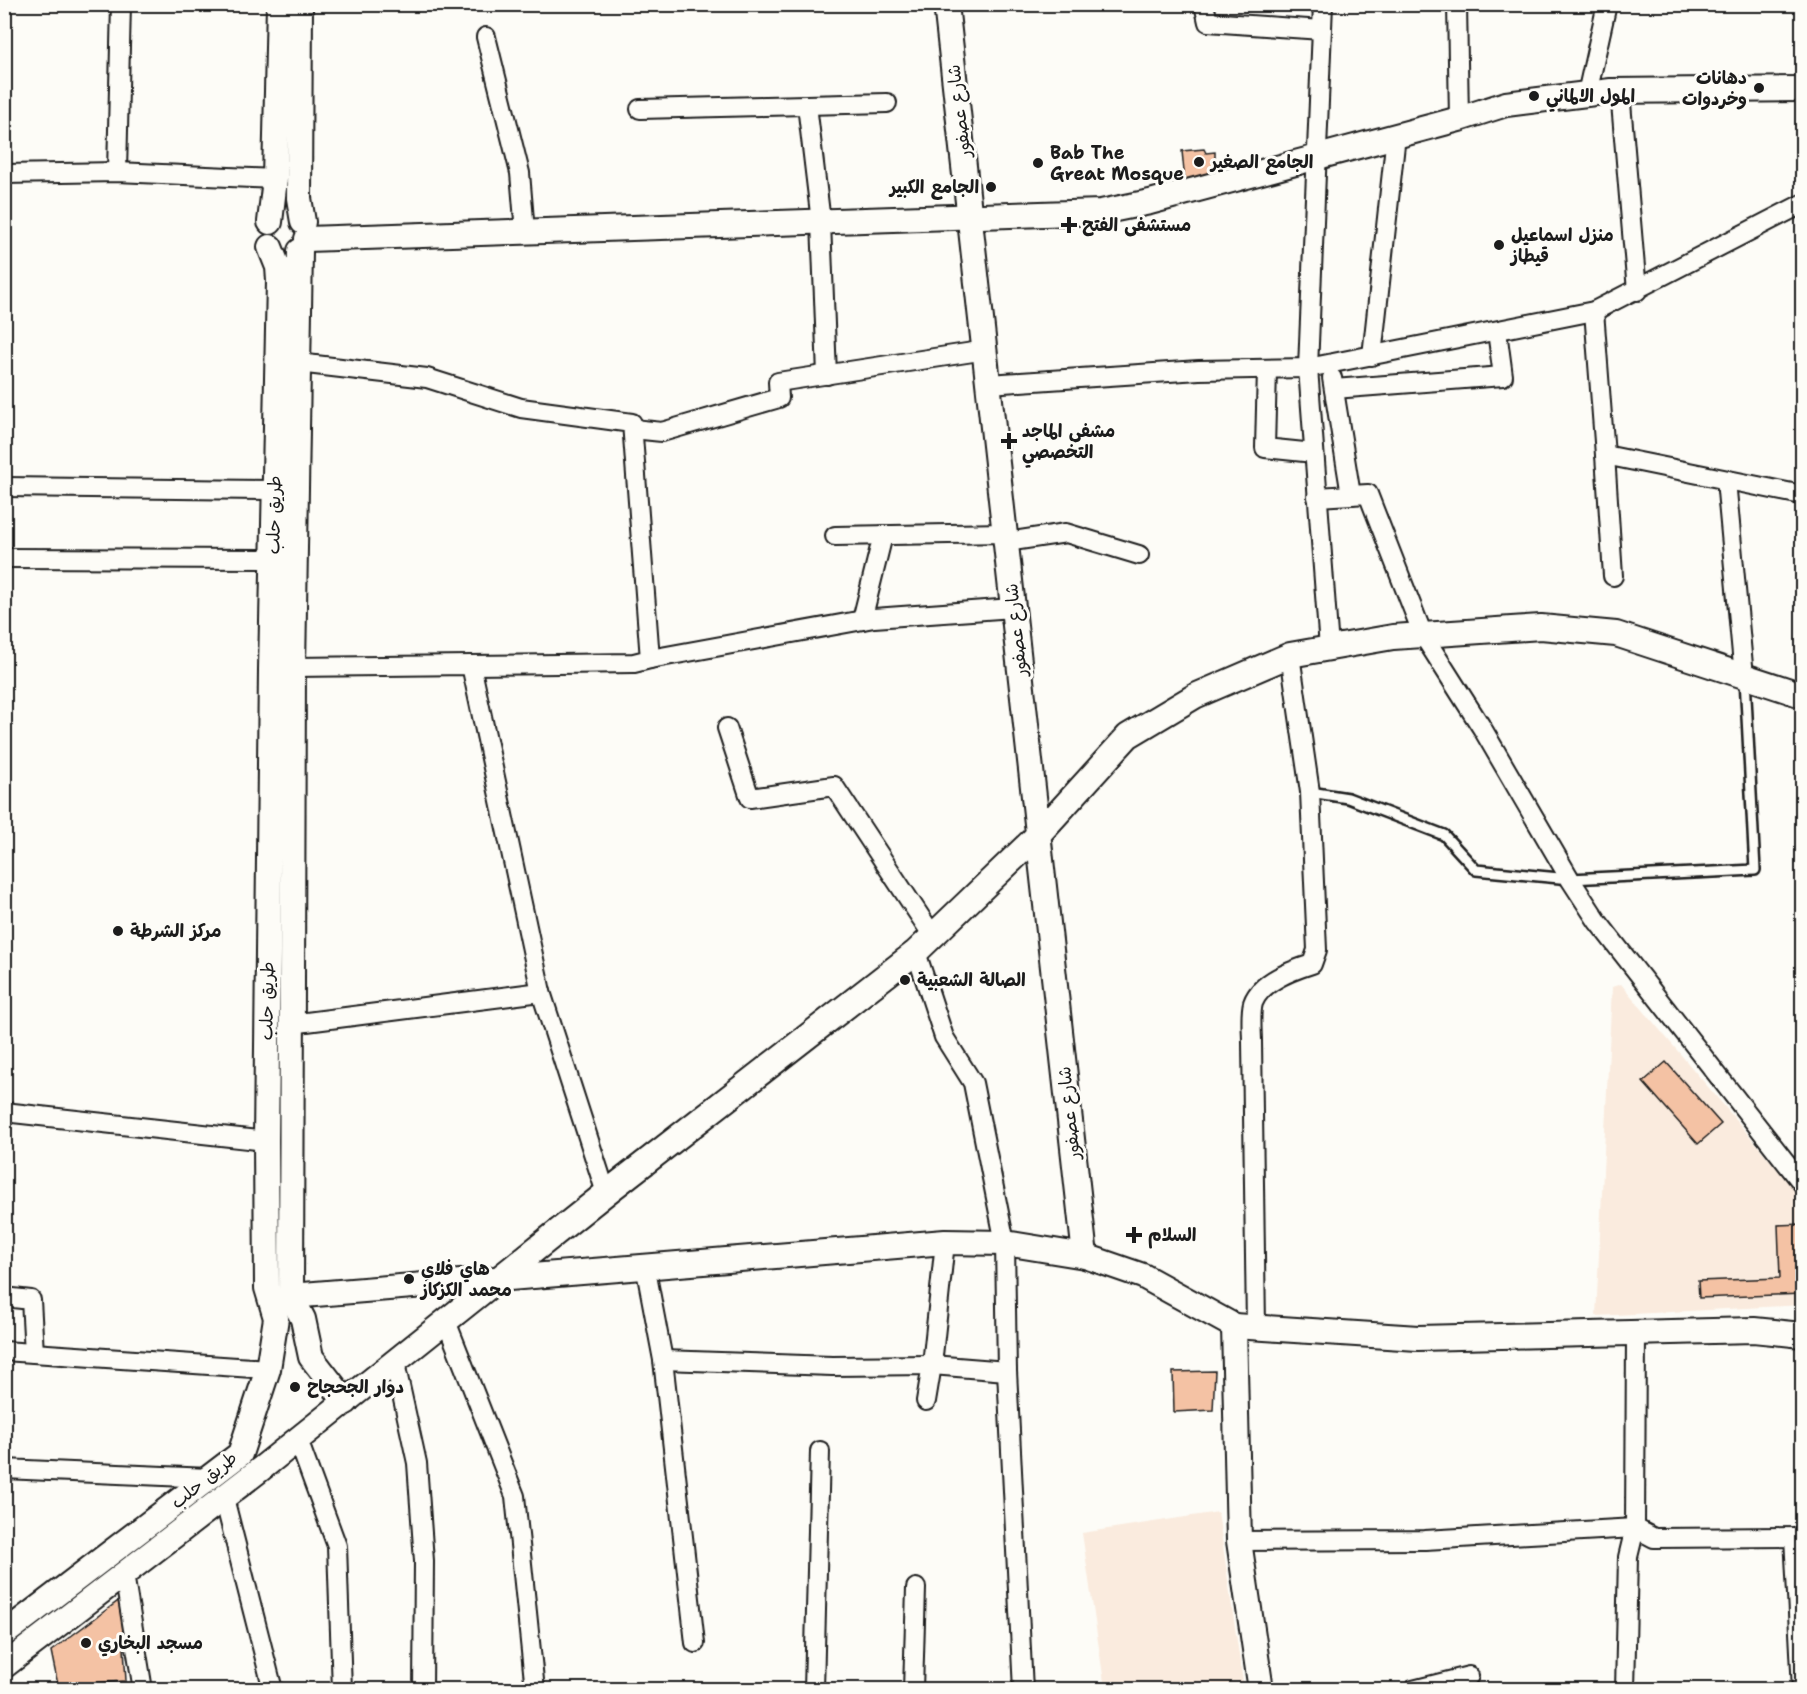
<svg xmlns="http://www.w3.org/2000/svg" width="1807" height="1694" viewBox="0 0 1807 1694" font-family="'Shantell Sans','Playpen Sans Arabic',sans-serif">
  <style>
    .built { fill: #faebde }
    .building { fill: #f4c2a4; stroke: #1c1c1c; stroke-width: 1.5 }
    .lines { fill: none; stroke-linecap: round; stroke-linejoin: round }
    .lane-casing { stroke: #1c1c1c; stroke-width: 14 }
    .street-casing { stroke: #1c1c1c; stroke-width: 22 }
    .secondary-casing { stroke: #1c1c1c; stroke-width: 28 }
    .lane { stroke: #fdfcf7; stroke-width: 9 }
    .street { stroke: #fdfcf7; stroke-width: 18 }
    .secondary { stroke: #fdfcf7; stroke-width: 24 }
    .poi-dot { fill: #1c1c1c; stroke: #fdfcf7; stroke-width: 2 }
    .labels { text-anchor: middle; dominant-baseline: central; stroke-width: 6; stroke-linejoin: round; paint-order: stroke }
    .poi-label { font-size: 18px; font-weight: bold; fill: #1c1c1c; stroke: #fdfcf7; text-anchor: start }
    .street-label { font-size: 18px; fill: #1c1c1c; stroke: #fdfcf7 }
  </style>
  <rect width="100%" height="100%" fill="#fdfcf7"/>
  <filter id="ink" filterUnits="userSpaceOnUse"><feTurbulence type="fractalNoise" baseFrequency=".0167" numOctaves="2"/><feDisplacementMap in="SourceGraphic" scale="12" xChannelSelector="R" yChannelSelector="G"/><feConvolveMatrix kernelMatrix="1 2 1 2 8 2 1 2 1" color-interpolation-filters="sRGB"/></filter>
  <g filter="url(#ink)">
    <g class="built">
      <path d="M1621,984L1802,1198V1305L1596,1316L1612,987Z"/>
      <path d="M1218,1512L1244,1689H1105L1082,1533Z"/>
    </g>
    <g class="building">
      <path d="M1204,149L1206,153L1215,152V172L1185,181L1182,151Z"/>
      <path d="M1666,1062L1721,1124L1698,1144L1643,1082Z"/>
      <path d="M1802,1224V1294L1699,1298L1698,1281L1780,1278L1778,1225Z"/>
      <path d="M1215,1371L1213,1410L1174,1412L1173,1372Z"/>
      <path d="M121,1599L126,1681L58,1685L51,1651Z"/>
    </g>
    <g class="lines">
      <defs>
        <path id="lane" d="M1310,792L1348,798L1444,835L1476,870L1570,879L1755,870L1745,678"/>
        <g id="street">
          <path d="M1204,4L1208,22L1322,30"/>
          <path d="M1323,4L1308,368L1329,648"/>
          <path d="M1457,4L1459,119"/>
          <path d="M486,37L520,173L525,232"/>
          <path d="M1620,91L1637,291"/>
          <path d="M1587,94L1607,4"/>
          <path d="M807,105L821,222L827,375"/>
          <path d="M640,109L887,103"/>
          <path d="M117,172L121,4"/>
          <path d="M4,174L117,172L275,179"/>
          <path d="M1594,311L1605,455"/>
          <path d="M1372,356L1396,135"/>
          <path d="M298,363L427,378L521,408L632,423L650,659L634,663L471,665"/>
          <path d="M1267,369L1265,448L1314,453"/>
          <path d="M1332,378L1351,495"/>
          <path d="M989,384L1199,370L1308,368L1594,311L1802,204"/>
          <path d="M1334,389L1503,376L1497,331"/>
          <path d="M633,429L662,432L779,398L778,382L986,350"/>
          <path d="M1726,480L1744,676"/>
          <path d="M4,487L274,490"/>
          <path d="M1317,497L1368,494L1423,635L1482,728L1570,879L1598,922L1802,1183"/>
          <path d="M835,536L1005,533"/>
          <path d="M1006,542L1066,533L1139,555"/>
          <path d="M4,558L274,559"/>
          <path d="M1613,576L1605,455L1802,495"/>
          <path d="M862,620L883,535"/>
          <path d="M650,659L874,618L1013,608"/>
          <path d="M293,667L471,665L541,992L606,1193"/>
          <path d="M727,728L750,798L834,786L933,936"/>
          <path d="M916,952L944,1037L973,1083L1005,1243L1007,1371L1023,1690"/>
          <path d="M291,1024L541,992"/>
          <path d="M4,1112L266,1141"/>
          <path d="M645,1265L663,1360L695,1643"/>
          <path d="M4,1297L31,1300L34,1353"/>
          <path d="M446,1321L515,1496L535,1690"/>
          <path d="M1256,1327L1252,1042C1252,1031 1250,1014 1253,1003C1261,981 1293,970 1312,964L1317,950L1310,792L1290,655"/>
          <path d="M4,1351L268,1369"/>
          <path d="M663,1360L832,1366L932,1365L1007,1371"/>
          <path d="M395,1363L417,1463L424,1561L423,1690"/>
          <path d="M926,1401L932,1365L945,1242"/>
          <path d="M298,1440L337,1546L342,1690"/>
          <path d="M4,1469L209,1478"/>
          <path d="M224,1498L273,1690"/>
          <path d="M1794,1537L1802,1690"/>
          <path d="M1239,1541L1425,1540L1635,1528L1654,1538L1802,1537"/>
          <path d="M124,1574L143,1690"/>
          <path d="M814,1690L820,1451"/>
          <path d="M913,1690L916,1588"/>
          <path d="M1413,1690L1469,1676"/>
          <path d="M1625,1690L1628,1557L1635,1528L1636,1333"/>
        </g>
        <g id="secondary">
          <path d="M300,4L299,198L303,222"/>
          <path d="M946,4L1085,1256"/>
          <path d="M270,222L275,179L279,4"/>
          <path d="M307,239L1101,212L1150,202L1459,119L1506,104L1611,91L1802,89"/>
          <path d="M300,251L293,667L291,1296L303,1319L311,1357L346,1402"/>
          <path d="M291,1296L945,1242L1005,1243L1085,1256L1143,1276L1234,1326L1418,1338L1754,1330L1802,1335"/>
          <path d="M1234,1326L1239,1541L1261,1690"/>
          <path d="M4,1634L240,1454L268,1369L276,1318L267,1288L266,1141L271,670L279,281L278,267L270,247"/>
          <path d="M4,1666L262,1468L606,1193L916,952L1038,835L1128,736L1195,696L1290,655L1393,637L1541,627L1616,634L1802,695"/>
        </g>
      </defs>
      <use href="#lane" class="lane-casing"/>
      <use href="#street" class="street-casing"/>
      <use href="#secondary" class="secondary-casing"/>
      <use href="#lane" class="lane"/>
      <use href="#street" class="street"/>
      <use href="#secondary" class="secondary"/>
    </g>
  </g>
  <g class="poi-dot">
    <circle cx="1759" cy="88" r="6"/>
    <circle cx="1534" cy="96" r="6"/>
    <circle cx="1199" cy="162" r="6"/>
    <circle cx="1038" cy="163" r="6"/>
    <circle cx="991" cy="187" r="6"/>
    <path d="M1066 216h6v6h6v6h-6v6h-6v-6h-6v-6h6z"/>
    <circle cx="1499" cy="245" r="6"/>
    <path d="M1006 432h6v6h6v6h-6v6h-6v-6h-6v-6h6z"/>
    <circle cx="118" cy="931" r="6"/>
    <circle cx="905" cy="980" r="6"/>
    <path d="M1131 1226h6v6h6v6h-6v6h-6v-6h-6v-6h6z"/>
    <circle cx="409" cy="1279" r="6"/>
    <circle cx="295" cy="1387" r="6"/>
    <circle cx="86" cy="1643" r="6"/>
  </g>
  <g class="labels">
    <g class="poi-label">
      <text x="1747" y="78" text-anchor="end">دهانات<tspan x="1747" dy="21">وخردوات</tspan></text>
      <text x="1546" y="96">المول الالماني</text>
      <text x="1050" y="153">Bab The<tspan x="1050" dy="21">Great Mosque</tspan></text>
      <text x="1211" y="162">الجامع الصغير</text>
      <text x="979" y="187" text-anchor="end">الجامع الكبير</text>
      <text x="1082" y="225">مستشفى الفتح</text>
      <text x="1511" y="235">منزل اسماعيل<tspan x="1511" dy="21">قيطاز</tspan></text>
      <text x="1022" y="431">مشفى الماجد<tspan x="1022" dy="21">التخصصي</tspan></text>
      <text x="130" y="931">مركز الشرطة</text>
      <text x="917" y="980">الصالة الشعبية</text>
      <text x="1148" y="1235">السلام</text>
      <text x="421" y="1269">هاي فلاي<tspan x="421" dy="21">محمد الكزكاز</tspan></text>
      <text x="307" y="1387">دوار الجحجاح</text>
      <text x="98" y="1643">مسجد البخاري</text>
    </g>
    <g class="street-label">
      <text transform="translate(959 111) rotate(-97)">شارع عصفور</text>
      <text transform="translate(274 515) rotate(-89)">طريق حلب</text>
      <text transform="translate(1016 630) rotate(-96)">شارع عصفور</text>
      <text transform="translate(267 1001) rotate(-89)">طريق حلب</text>
      <text transform="translate(1069 1113) rotate(-96)">شارع عصفور</text>
      <text transform="translate(204 1480) rotate(-39)">طريق حلب</text>
    </g>
  </g>
  <rect width="1807" height="1694" fill="none" stroke="#fdfcf7" stroke-width="24"/>
  <rect x="12" y="12" width="1783" height="1670" fill="none" stroke="#1c1c1c" stroke-width="2" filter="url(#ink)"/>
</svg>
